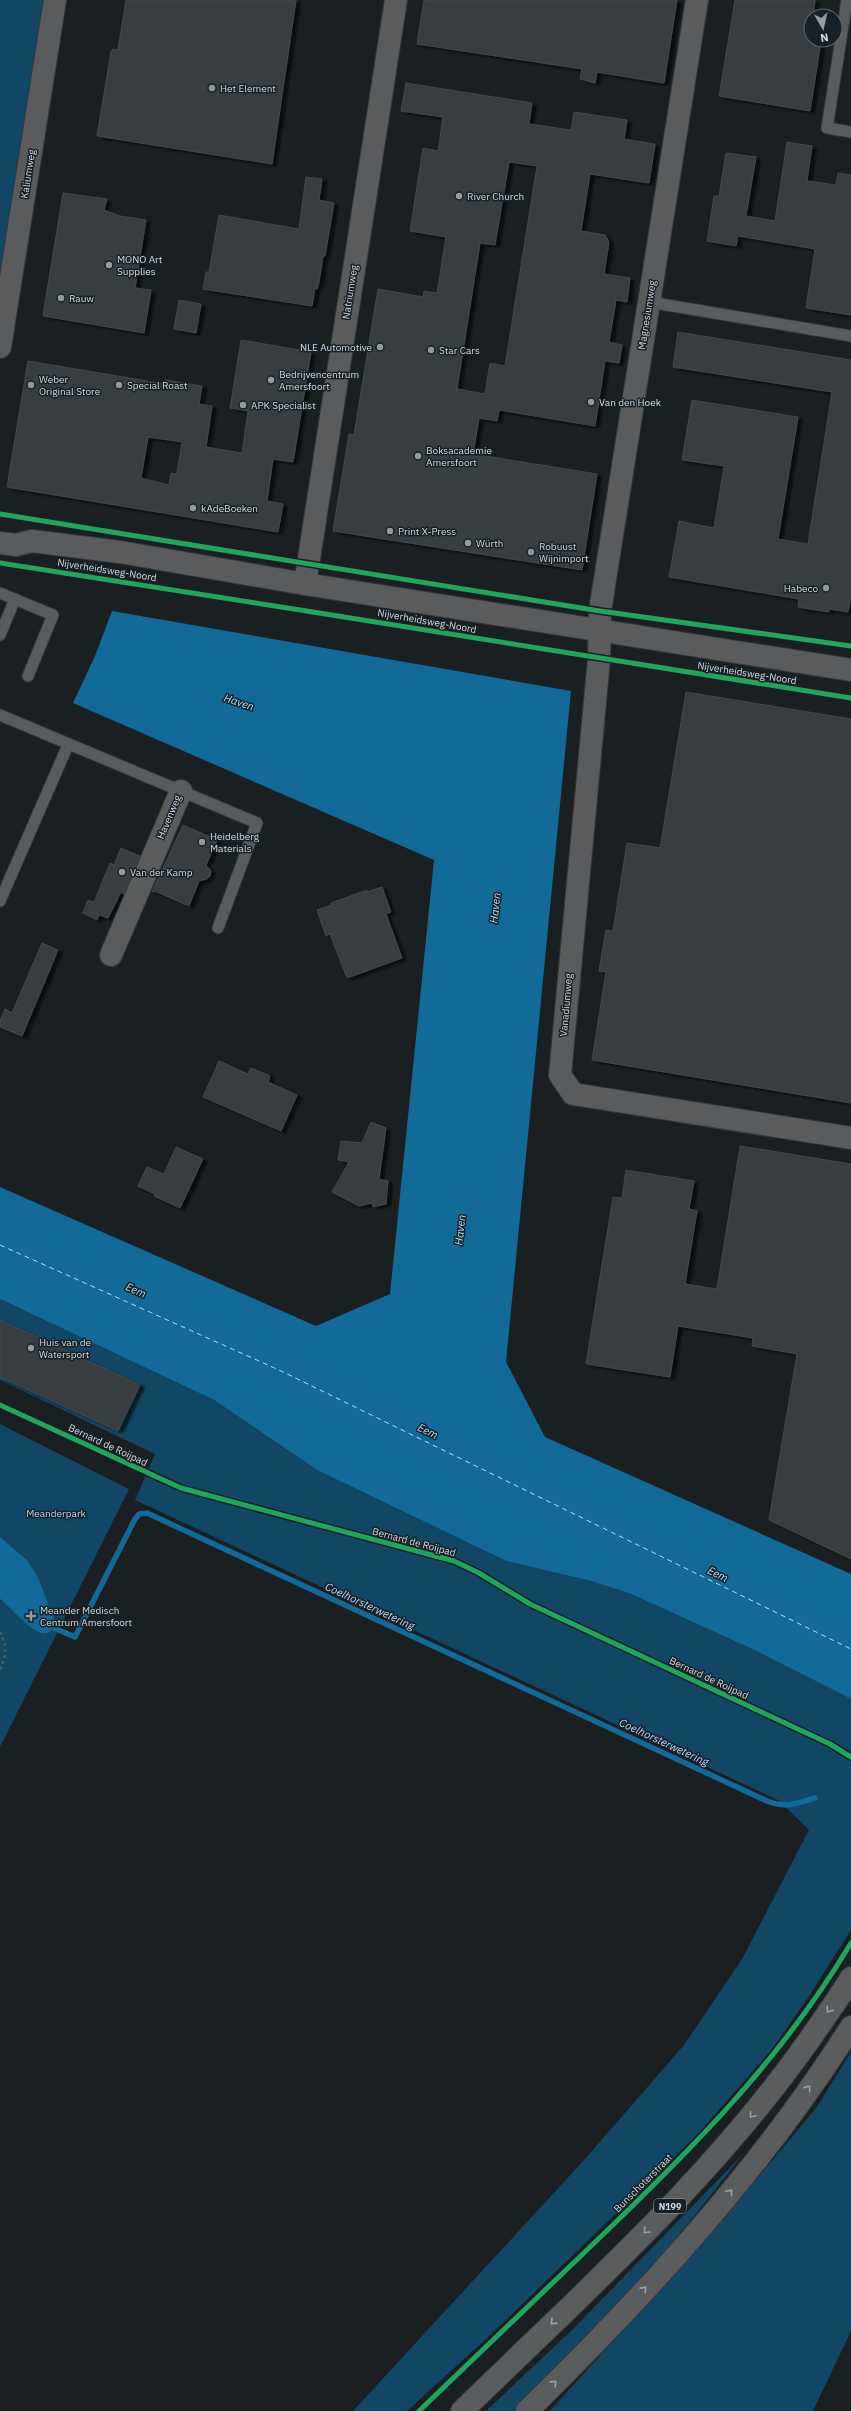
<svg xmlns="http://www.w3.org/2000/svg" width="851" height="2411" viewBox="0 0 851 2411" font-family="'IBM Plex Sans',sans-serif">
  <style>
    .green { fill: #114664 }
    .water { fill: #126a98 }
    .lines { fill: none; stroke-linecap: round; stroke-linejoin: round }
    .stream { stroke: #126a98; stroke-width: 5.5 }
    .ferry { stroke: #b8dffc; stroke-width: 1; stroke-dasharray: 5 4; stroke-linecap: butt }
    .building { fill: #393c3f; stroke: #44494c; fill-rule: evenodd; filter: url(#shadow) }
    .service-casing { stroke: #35393c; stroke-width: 13 }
    .minor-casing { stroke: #35393c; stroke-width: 24 }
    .tertiary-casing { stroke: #35393c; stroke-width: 24 }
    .primary-casing { stroke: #35393c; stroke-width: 24 }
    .path { stroke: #555859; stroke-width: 2.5; stroke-dasharray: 3 3; stroke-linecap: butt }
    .service { stroke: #5a5b5d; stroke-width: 11 }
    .minor { stroke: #5a5b5d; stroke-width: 22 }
    .tertiary { stroke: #5a5b5d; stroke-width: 22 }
    .primary { stroke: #5a5c5e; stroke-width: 22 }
    .cycleway-casing { stroke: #172026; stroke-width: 8 }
    .cycleway { stroke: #20a55d; stroke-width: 5 }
    .oneway { stroke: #9ea2a6 }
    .poi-dot { fill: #94999e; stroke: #172026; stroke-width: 1.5 }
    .labels { text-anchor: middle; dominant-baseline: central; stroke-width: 3; stroke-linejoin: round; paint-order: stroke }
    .shield { fill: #172026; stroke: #9ca3a8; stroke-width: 1 }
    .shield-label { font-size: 9px; font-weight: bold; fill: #d5dbe0 }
    .poi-label { font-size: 10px; fill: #d5dbe0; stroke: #172026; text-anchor: start }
    .street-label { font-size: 10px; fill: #d5dbe0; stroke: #172026 }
    .park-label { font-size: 10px; fill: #b3daf7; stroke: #172026 }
    .water-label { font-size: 11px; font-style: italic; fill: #b8dffc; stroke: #172026 }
  </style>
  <defs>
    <filter id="shadow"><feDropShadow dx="4.5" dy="2.5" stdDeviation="1" flood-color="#0009"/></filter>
  </defs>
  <rect width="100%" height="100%" fill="#1a1f22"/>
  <g class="green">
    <path d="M0,0H49L0,312Z"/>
    <path d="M0,1299L214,1400L317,1470L506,1561L591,1581L631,1594L752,1649L851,1699V1930L808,1998L772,2049L698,2134L486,2339L407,2411H353L585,2159L684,2045L742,1959L809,1830L778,1800L135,1500L155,1454L0,1380Z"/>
    <path d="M0,1424L129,1489L0,1747V1599L48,1633L57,1626L37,1575L27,1560L0,1537Z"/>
    <path d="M851,2052V2331L813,2411H550L728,2213L816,2108Z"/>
    <path d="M745,2152L656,2264L516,2411H486L572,2330Z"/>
  </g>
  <g class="water">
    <path d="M112,611L571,691L506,1362L545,1437L851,1574V1699L752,1649L631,1594L591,1581L506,1561L317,1470L214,1400L0,1299V1187L316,1326L390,1294L434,860L73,703L95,656Z"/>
    <path d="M0,1537L27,1560L37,1575L57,1626C54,1628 51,1632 47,1633C34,1637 11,1607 0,1599Z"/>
  </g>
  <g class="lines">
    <path class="stream" d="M50,1623L54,1628L75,1637L135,1519L139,1514L147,1513L767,1801C785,1808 796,1804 815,1798"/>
    <path class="ferry" d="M0,1245L279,1370L851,1649"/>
  </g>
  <g class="building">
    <path d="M126,0H296L272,164L97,136L111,52L113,49L118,50Z"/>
    <path d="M424,0H677L664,83L597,72L595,83L580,79L582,69L417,44Z"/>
    <path d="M735,0H815L813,16H811L809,39L821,41L810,111L719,96Z"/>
    <path d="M406,83L532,103L529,124L571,130L574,112L627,120L624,139L655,144L649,183L590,174L581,231L605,235L609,242L604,274L630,278L627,302L616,300L609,342L622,345L619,363L605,361L595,426L499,410L497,421L479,418L473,454L597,474L582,570L333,531L349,434L354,435L378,289L423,297L424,291L437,293L446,237L410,231L423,148L438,151L443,117L401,111ZM509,162L537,166L505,366L490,363L485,394L457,389L480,243L495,245Z"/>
    <path d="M787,142L812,146L807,181L836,185L838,173L851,175V315L806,308L815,249L738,236L736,246L707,241L714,196H719L726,153L756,157L746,216L775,221Z"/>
    <path d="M306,177L322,179L319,200L334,203L325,256H323L319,282L317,289L315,288L312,306L203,289L206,272H209L219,215L299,229Z"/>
    <path d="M63,193L107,199L104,210L120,216L146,220L135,288L151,290L144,333L43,316Z"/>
    <path d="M179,300L201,304L196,333L174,329Z"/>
    <path d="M678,332L851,360V595L848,612L829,609V612L798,607L799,599L669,577L679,521L714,528L724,466L682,460L692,400L798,417L778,539L808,544L832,392L673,367Z"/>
    <path d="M241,340L311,352L293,462L273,459L267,501L283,504L278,532L7,487L28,361L165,384V380L202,386L199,404L212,406L206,447L242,453L248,411L230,408ZM148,437L182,442L177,474L171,473L169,485L141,478Z"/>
    <path d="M686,692L851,719V1103L592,1060L606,972L599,971L606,930L613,931L627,843L660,848Z"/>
    <path d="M183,825L217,840L206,865L211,871L210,876L207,879L199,881L189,906L155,891L152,892Z"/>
    <path d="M121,848L140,856L124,894L121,892L108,918L99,915L97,920L83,913L88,900L94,902L110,863L114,865Z"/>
    <path d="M382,887L391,912L386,914L402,958L347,978L330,934L326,936L317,910L331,905V903L367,890V892Z"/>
    <path d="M42,943L58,950L22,1036L0,1027V1021L5,1009L12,1013Z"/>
    <path d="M219,1061L248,1074L251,1068L270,1076L268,1082L297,1095L281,1131L203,1097Z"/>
    <path d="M371,1122L386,1128L379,1179L388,1181L386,1204L373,1207L372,1203L359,1206L332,1192L349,1162L338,1160L341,1141L362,1143Z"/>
    <path d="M740,1146L851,1164V1559L769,1520L797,1354L752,1346L753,1338L678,1326L670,1377L586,1364L613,1197L622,1198L626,1170L694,1181L689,1209L697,1211L685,1284L717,1289Z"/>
    <path d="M176,1147L203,1159L180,1208L154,1196L155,1194L138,1186L147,1167L164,1174Z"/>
    <path d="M0,1320L140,1385L118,1431L0,1377Z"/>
  </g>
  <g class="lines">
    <defs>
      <g id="service">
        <path d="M847,0L827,128L851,132"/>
        <path d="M649,302L851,336"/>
        <path d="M0,593L53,615L28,676"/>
        <path d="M0,635L15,599"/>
        <path d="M0,715L257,823L218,928"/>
        <path d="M0,901L68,745"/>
      </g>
      <g id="minor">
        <path d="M697,0L600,611L599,659L560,1075L573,1094L851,1138"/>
        <path d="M0,347L55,0"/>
        <path d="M305,584L396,0"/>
        <path d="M111,955L181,791"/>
      </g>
      <path id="tertiary" d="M0,543L16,545L32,541L120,552L305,584L851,670"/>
      <g id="primary">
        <path d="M462,2411C584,2292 714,2177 812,2036C825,2017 839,1998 851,1978"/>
        <path d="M527,2411C646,2295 762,2168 851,2027"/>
      </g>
    </defs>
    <use href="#service" class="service-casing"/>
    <use href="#minor" class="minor-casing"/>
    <use href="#tertiary" class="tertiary-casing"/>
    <use href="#primary" class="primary-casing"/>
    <path class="path" d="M0,1632C7,1644 6,1658 0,1670"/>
    <use href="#service" class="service"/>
    <use href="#minor" class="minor"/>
    <use href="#tertiary" class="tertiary"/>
    <use href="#primary" class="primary"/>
    <defs>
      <g id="cycleway">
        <path d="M0,514L600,611L851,646"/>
        <path d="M0,563C284,606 567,654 851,698"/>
        <path d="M0,1405L181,1488L454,1561L479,1573L530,1604L830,1744L851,1757"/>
        <path d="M419,2411C476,2357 532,2303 588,2249C688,2153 780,2062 851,1943"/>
      </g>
    </defs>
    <use href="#cycleway" class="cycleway-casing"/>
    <use href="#cycleway" class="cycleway"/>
  </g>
  <defs><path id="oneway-chevron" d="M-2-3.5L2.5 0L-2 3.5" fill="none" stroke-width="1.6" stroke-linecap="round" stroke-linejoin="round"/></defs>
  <g class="oneway">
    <use href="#oneway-chevron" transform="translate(829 2010) rotate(125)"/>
    <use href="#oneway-chevron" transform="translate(808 2088) rotate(-55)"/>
    <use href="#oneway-chevron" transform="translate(752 2115) rotate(130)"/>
    <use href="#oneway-chevron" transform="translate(730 2192) rotate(-51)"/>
    <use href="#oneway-chevron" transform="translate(646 2231) rotate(134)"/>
    <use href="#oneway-chevron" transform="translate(644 2289) rotate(-48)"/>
    <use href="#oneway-chevron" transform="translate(553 2322) rotate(136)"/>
    <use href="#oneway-chevron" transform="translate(554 2383) rotate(-46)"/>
  </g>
  <g class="poi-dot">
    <circle cx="212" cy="88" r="4"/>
    <circle cx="459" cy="196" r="4"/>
    <circle cx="109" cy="265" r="4"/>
    <circle cx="61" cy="298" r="4"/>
    <circle cx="380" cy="347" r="4"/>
    <circle cx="431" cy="350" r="4"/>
    <circle cx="271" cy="380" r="4"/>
    <circle cx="31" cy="385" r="4"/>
    <circle cx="119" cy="385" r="4"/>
    <circle cx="591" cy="402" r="4"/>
    <circle cx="243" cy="405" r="4"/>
    <circle cx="418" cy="456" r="4"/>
    <circle cx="193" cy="508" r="4"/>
    <circle cx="390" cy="531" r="4"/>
    <circle cx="468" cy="543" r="4"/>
    <circle cx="531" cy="552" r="4"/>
    <circle cx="826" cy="588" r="4"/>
    <circle cx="202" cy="842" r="4"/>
    <circle cx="122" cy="872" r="4"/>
    <circle cx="31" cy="1348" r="4"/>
    <path d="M29 1610h4v4h4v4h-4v4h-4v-4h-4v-4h4z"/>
  </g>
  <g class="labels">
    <rect class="shield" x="654" y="2199" width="32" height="14" rx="3"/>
    <g class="shield-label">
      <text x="670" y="2206">N199</text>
    </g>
    <g class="poi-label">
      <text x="220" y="88">Het Element</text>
      <text x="467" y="196">River Church</text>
      <text x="117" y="259">MONO Art<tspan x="117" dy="12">Supplies</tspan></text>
      <text x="69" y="298">Rauw</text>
      <text x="372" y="347" text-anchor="end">NLE Automotive</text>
      <text x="439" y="350">Star Cars</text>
      <text x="279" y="374">Bedrijvencentrum<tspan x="279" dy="12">Amersfoort</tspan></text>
      <text x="39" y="379">Weber<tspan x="39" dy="12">Original Store</tspan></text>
      <text x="127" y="385">Special Roast</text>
      <text x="599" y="402">Van den Hoek</text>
      <text x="251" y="405">APK Specialist</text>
      <text x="426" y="450">Boksacademie<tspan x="426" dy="12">Amersfoort</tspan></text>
      <text x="201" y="508">kAdeBoeken</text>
      <text x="398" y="531">Print X-Press</text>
      <text x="476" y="543">Würth</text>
      <text x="539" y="546">Robuust<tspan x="539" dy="12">Wijnimport</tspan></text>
      <text x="818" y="588" text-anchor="end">Habeco</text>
      <text x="210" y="836">Heidelberg<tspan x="210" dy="12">Materials</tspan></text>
      <text x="130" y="872">Van der Kamp</text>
      <text x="39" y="1342">Huis van de<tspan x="39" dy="12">Watersport</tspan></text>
      <text x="40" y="1610">Meander Medisch<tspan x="40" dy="12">Centrum Amersfoort</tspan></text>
    </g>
    <g class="street-label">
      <text transform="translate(28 174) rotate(-81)">Kaliumweg</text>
      <text transform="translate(350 292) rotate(-81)">Natriumweg</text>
      <text transform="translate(647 315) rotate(-81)">Magnesiumweg</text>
      <text transform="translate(107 570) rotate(9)">Nijverheidsweg-Noord</text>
      <text transform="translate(427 621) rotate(10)">Nijverheidsweg-Noord</text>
      <text transform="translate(747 673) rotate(9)">Nijverheidsweg-Noord</text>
      <text transform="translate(169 817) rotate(-67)">Havenweg</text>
      <text transform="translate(566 1005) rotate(-85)">Vanadiumweg</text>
      <text transform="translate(108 1445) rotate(25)">Bernard de Roijpad</text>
      <text transform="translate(414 1542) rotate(15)">Bernard de Roijpad</text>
      <text transform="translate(709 1678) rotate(25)">Bernard de Roijpad</text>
      <text transform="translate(643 2183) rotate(-45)">Bunschoterstraat</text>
    </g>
    <g class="park-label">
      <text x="56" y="1513">Meanderpark</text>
    </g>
    <g class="water-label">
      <text transform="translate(239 702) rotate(18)">Haven</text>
      <text transform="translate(495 908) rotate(-84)">Haven</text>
      <text transform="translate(460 1230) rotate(-84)">Haven</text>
      <text transform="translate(136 1290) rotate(23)">Eem</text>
      <text transform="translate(428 1431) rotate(26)">Eem</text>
      <text transform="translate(718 1574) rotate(26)">Eem</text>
      <text transform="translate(370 1606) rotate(25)">Coelhorsterwetering</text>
      <text transform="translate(664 1742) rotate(25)">Coelhorsterwetering</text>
    </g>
  </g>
  <g transform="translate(823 28) rotate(171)"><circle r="19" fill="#172026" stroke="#636b70"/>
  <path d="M0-3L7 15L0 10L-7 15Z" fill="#94999e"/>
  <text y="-6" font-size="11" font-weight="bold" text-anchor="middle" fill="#d5dbe0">N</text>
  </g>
</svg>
